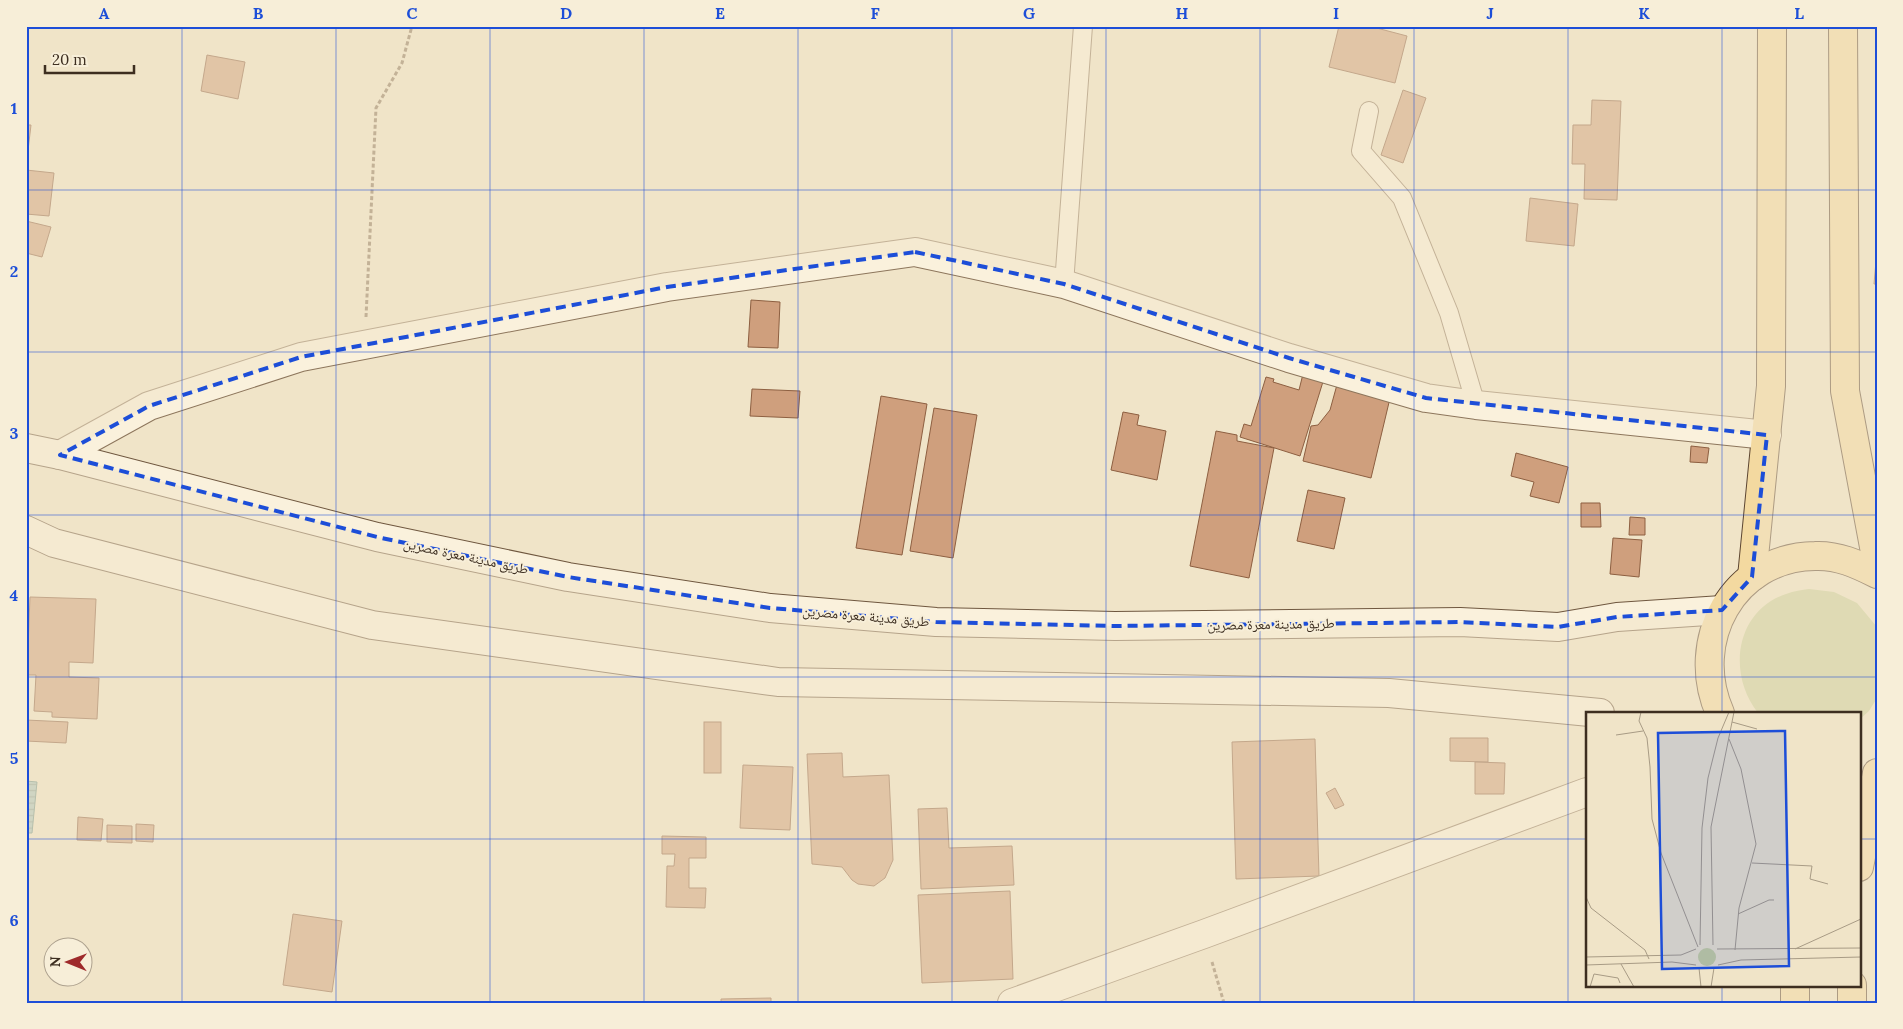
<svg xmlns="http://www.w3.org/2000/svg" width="1903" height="1029" viewBox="0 0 1903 1029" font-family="Lora,'Noto Naskh Arabic',serif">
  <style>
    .green { fill: #c9cf9b }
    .water { fill: url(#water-rules); stroke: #6f938a }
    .building { fill: #cf9f7d; stroke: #8d5f41 }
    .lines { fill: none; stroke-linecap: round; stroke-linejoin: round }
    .service-casing { stroke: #8d765c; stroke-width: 20 }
    .minor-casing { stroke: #8d765c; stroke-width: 30 }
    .tertiary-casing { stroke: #8d765c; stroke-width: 30 }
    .secondary-casing { stroke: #6f573f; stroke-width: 30 }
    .primary-casing { stroke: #5b4430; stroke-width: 30 }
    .path { stroke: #8d765c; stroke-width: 3; stroke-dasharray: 4 2.5; stroke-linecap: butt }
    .service { stroke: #faf1dc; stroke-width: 18 }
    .minor { stroke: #faf1dc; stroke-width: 28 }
    .tertiary { stroke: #faf1dc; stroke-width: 28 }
    .secondary { stroke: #faf1dc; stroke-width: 28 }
    .primary { stroke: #f3d9a0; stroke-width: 28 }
    .marked { fill: none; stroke: #1d4ed8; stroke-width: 4; stroke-dasharray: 10 6; stroke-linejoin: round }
    .grid { fill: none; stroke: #1d4ed8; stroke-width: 1; stroke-opacity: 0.55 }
    .labels { text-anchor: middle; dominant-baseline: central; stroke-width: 4; stroke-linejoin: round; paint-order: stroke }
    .street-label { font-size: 14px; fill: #3d2e20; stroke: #f7eed8 }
    .inset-road { fill: none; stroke: #a89b85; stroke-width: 1 }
    .view { fill: #1d4ed8; fill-opacity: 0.15; stroke: #1d4ed8; stroke-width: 2.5 }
    .inset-edge { fill: none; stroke: #3d2e20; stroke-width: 2.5 }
    .neatline { fill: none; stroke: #1d4ed8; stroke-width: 2 }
    .grid-label { font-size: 16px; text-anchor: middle; font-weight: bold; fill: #1d4ed8 }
  </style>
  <defs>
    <pattern id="water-rules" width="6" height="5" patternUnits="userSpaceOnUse" patternTransform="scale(1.25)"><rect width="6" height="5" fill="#a9c4bc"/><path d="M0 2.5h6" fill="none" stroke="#8ba098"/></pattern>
  </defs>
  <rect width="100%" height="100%" fill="#f0e4c8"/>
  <path class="green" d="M1809,589L1834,592L1857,603L1877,627V698L1869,711L1859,720V713H1758C1727,674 1735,611 1786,594C1794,591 1802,590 1809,589Z"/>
  <path class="water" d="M26,781L37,782L32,833H26Z"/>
  <g class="building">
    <path d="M1339,26H1369L1407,36L1395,83L1329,67Z"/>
    <path d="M207,55L245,62L238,99L201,91Z"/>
    <path d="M1403,90L1426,98L1403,163L1381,155Z"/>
    <path d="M1592,100L1621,101L1617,200L1584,199L1585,164H1572L1573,125H1591Z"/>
    <path d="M26,125H31L27,159L26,158Z"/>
    <path d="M26,170L54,173L49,216L26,214Z"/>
    <path d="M1530,198L1578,204L1574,246L1526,241Z"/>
    <path d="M26,221L51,227L42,257L26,253Z"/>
    <path d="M1876,261H1877V284H1874Z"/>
    <path d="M751,300L780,302L778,348L748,347Z"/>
    <path d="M1326,372L1300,456L1240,437L1244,424L1251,426L1266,377L1274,379L1273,382L1299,390L1303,374Z"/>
    <path d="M1338,381L1391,394L1371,478L1303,461L1311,426L1318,425L1330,410Z"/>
    <path d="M752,389L800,391L798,418L750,416Z"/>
    <path d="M881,396L927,404L902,555L856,548Z"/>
    <path d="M934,408L977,415L953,558L910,551Z"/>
    <path d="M1123,412L1139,415L1137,425L1166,431L1157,480L1111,470Z"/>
    <path d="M1216,431L1237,435V441L1274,448L1249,578L1190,566Z"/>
    <path d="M1691,446L1709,448L1707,463L1690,462Z"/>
    <path d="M1516,453L1568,467L1559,503L1530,496L1534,482L1511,476Z"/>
    <path d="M1308,490L1345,498L1334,549L1297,541Z"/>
    <path d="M1581,503H1600L1601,527H1581Z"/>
    <path d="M1630,517L1645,518V535H1629Z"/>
    <path d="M1613,538L1642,540L1639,577L1610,574Z"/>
    <path d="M30,597L96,599L93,663L69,662V677L99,678L97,719L52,717V712L34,711L36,675H27Z"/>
    <path d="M26,720L68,722L66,743L26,741Z"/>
    <rect x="704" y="722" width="17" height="51"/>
    <path d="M1450,738H1488V762L1450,761Z"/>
    <path d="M1315,739L1319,876L1236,879L1232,742Z"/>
    <path d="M842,753L843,777L889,775L893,860L885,878L874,886L858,884L852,880L842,867L812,864L807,754Z"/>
    <path d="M1475,762L1505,763L1504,794H1475Z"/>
    <path d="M743,765L793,767L790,830L740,828Z"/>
    <path d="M1335,788L1344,805L1335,809L1326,793Z"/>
    <path d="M947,808L949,848L1012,846L1014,885L921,889L918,809Z"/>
    <path d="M78,817L103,819L101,841L77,840Z"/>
    <path d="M136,824L154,825L153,842L136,841Z"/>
    <path d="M107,825L132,826V843L107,842Z"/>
    <path d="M662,836L706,837V858H689V888H706L705,908L666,907L667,866H674L675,854H662Z"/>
    <path d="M1010,891L1013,979L922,983L918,895Z"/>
    <path d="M293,914L342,921L332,992L283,985Z"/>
    <path d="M771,998V1003H721V999Z"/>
  </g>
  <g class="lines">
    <defs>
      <g id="service">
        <path d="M1369,111L1361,151L1402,198L1449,313L1476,405"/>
        <path d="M1064,284L1083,26"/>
      </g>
      <path id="minor" d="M60,455L149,406L301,357L667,287L915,252L1064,284L1289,358L1426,398L1476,405L1767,435"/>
      <path id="tertiary" d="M1012,1003L1204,934L1587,792"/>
      <g id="secondary">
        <path d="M26,448L60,455L377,537L568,577L770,608L936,622L1115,626L1460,622L1558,627L1617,617L1722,610"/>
        <path d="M26,530L54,543L372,625L778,682L1389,693L1600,713"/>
      </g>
      <g id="primary">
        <path d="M1843,26L1845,391L1877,563"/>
        <path d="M1752,577L1771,386L1772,26"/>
        <path d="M1720,713C1688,641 1733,557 1815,556C1838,555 1857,564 1877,574"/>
        <path d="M1859,867L1877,773"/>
        <path d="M1795,985V1003"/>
        <path d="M1852,985V1003"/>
      </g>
    </defs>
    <use href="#service" class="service-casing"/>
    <use href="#minor" class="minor-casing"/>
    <use href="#tertiary" class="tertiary-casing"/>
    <use href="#secondary" class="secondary-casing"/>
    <use href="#primary" class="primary-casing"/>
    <g class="path">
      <path d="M366,317L376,108L402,63L412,26"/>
      <path d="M1212,962L1224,1003"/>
    </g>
    <use href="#service" class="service"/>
    <use href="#minor" class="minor"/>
    <use href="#tertiary" class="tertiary"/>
    <use href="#secondary" class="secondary"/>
    <use href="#primary" class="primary"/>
  </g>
  <path d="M0 0H1903V1029H0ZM915,252L1064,284L1289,358L1426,398L1767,435L1752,577L1722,610L1617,617L1558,627L1460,622L1115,626L936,622L770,608L568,577L377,537L60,455L149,406L301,357L667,287Z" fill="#f0e4c8" fill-opacity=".55" fill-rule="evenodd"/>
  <path class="marked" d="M915,252L1064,284L1289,358L1426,398L1767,435L1752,577L1722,610L1617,617L1558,627L1460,622L1115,626L936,622L770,608L568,577L377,537L60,455L149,406L301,357L667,287Z"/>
  <path class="grid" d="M182,26V1003M336,26V1003M490,26V1003M644,26V1003M798,26V1003M952,26V1003M1106,26V1003M1260,26V1003M1414,26V1003M1568,26V1003M1722,26V713M26,190H1877M26,352H1877M26,515H1877M26,677H1877M26,839H1587M1859,839H1877M1722,985V1003"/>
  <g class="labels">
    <g class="street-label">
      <text transform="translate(466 556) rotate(12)">طريق مدينة معرة مصرين</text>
      <text transform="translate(866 616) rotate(5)">طريق مدينة معرة مصرين</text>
      <text transform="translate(1271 624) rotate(-1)">طريق مدينة معرة مصرين</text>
    </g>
  </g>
  <g transform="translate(1586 712)">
    <rect width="275" height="275" fill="#f0e4c8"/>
    <path d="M112 245a9 9 0 1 1 18 0a9 9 0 1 1-18 0Z" fill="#c9cf9b"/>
    <path class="inset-road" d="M55,0L53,9L61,26L64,55L66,107L75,141L112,235M146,10L171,17M30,23L57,19M143,27L155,57L170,132L153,196L149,238M166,151L226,154L224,167L242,172M0,185L5,196L59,238L63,247M152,202L183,188H188M114,233L116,116L122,66L132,26L143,0M127,233L125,115L148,0M131,237L275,236M209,237L275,207M0,245L95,243L110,237M35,252L48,275M0,253L86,250L110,253M132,253L155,248L275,245M113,256L115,275M4,275L8,262L32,266L34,271M125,275L128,256"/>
    <path class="view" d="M199,19L203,254L76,257L72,21Z"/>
    <rect width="275" height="275" class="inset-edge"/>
  </g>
  <rect width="1903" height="1029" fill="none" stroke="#f7eed8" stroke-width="55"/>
  <g transform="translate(68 962) rotate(271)"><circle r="24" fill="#f7eed8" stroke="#ada18e"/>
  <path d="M0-4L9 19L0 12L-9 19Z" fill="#9e2a2b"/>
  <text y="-8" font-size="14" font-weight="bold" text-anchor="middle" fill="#3d2e20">N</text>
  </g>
  <path d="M45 65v8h89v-8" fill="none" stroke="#3d2e20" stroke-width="2.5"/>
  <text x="52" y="65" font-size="15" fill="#3d2e20" stroke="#f7eed8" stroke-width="4" paint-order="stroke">20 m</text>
  <rect x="28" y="28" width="1848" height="974" class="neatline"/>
  <g class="grid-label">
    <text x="104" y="19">A</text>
    <text x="258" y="19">B</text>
    <text x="412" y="19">C</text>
    <text x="566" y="19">D</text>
    <text x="720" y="19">E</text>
    <text x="875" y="19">F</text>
    <text x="1029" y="19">G</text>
    <text x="1182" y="19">H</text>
    <text x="1336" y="19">I</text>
    <text x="1490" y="19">J</text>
    <text x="1644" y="19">K</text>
    <text x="1799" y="19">L</text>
    <text x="14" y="114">1</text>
    <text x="14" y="277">2</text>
    <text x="14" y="439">3</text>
    <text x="14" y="601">4</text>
    <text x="14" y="764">5</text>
    <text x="14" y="926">6</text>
  </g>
</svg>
